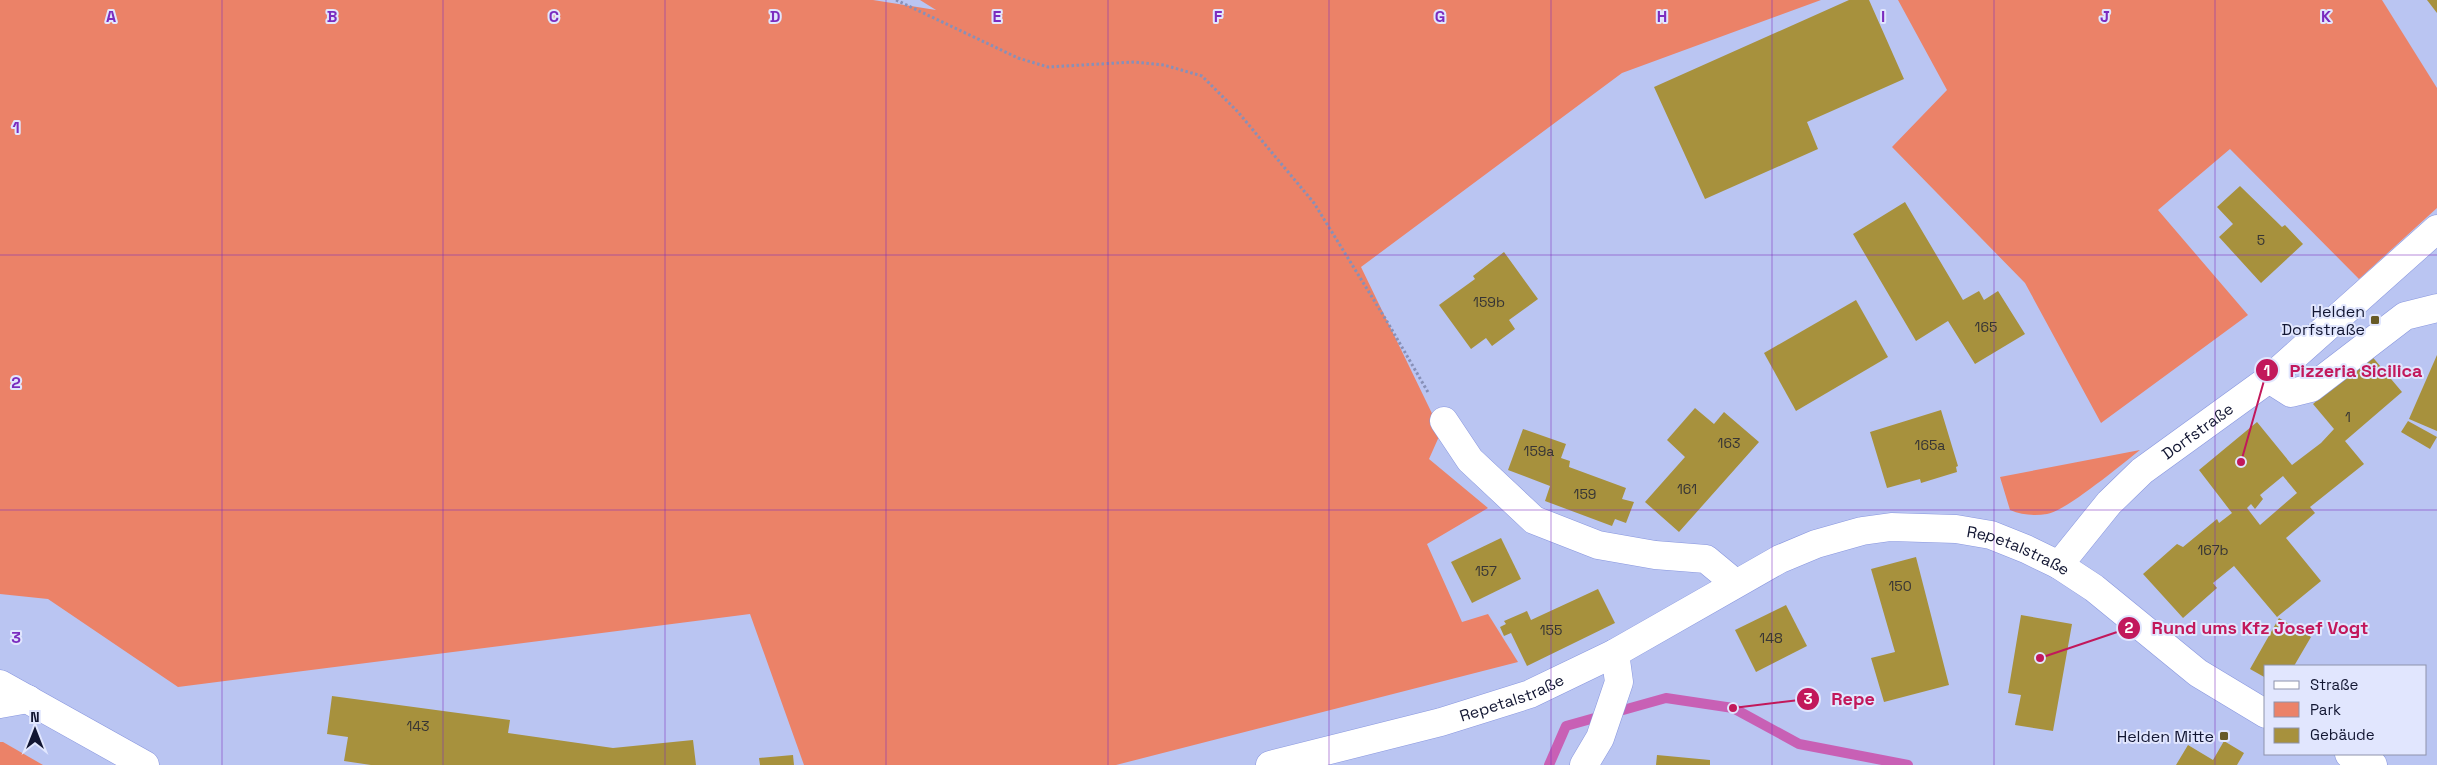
<svg xmlns="http://www.w3.org/2000/svg" width="2437" height="765" viewBox="0 0 2437 765" font-family="'Space Grotesk',sans-serif">
  <style>
    .green { fill: #eb8268 }
    .lines { fill: none; stroke-linecap: round; stroke-linejoin: round }
    .stream { stroke: #c860b5; stroke-width: 10 }
    .building { fill: #a7913d; fill-rule: evenodd }
    .street-casing { stroke: #8896de; stroke-width: 29 }
    .secondary-casing { stroke: #8896de; stroke-width: 29 }
    .path { stroke: #8790b8; stroke-width: 3; stroke-dasharray: 2.5 2.5; stroke-linecap: butt }
    .street { stroke: #fff; stroke-width: 28 }
    .secondary { stroke: #fff; stroke-width: 28 }
    .grid { fill: none; stroke: #7b2cbf; stroke-width: 1; stroke-opacity: 0.55 }
    .poi-dot { fill: #675a27; stroke: #e1e6fe; stroke-width: 2 }
    .labels { text-anchor: middle; dominant-baseline: central; stroke-width: 4; stroke-linejoin: round; paint-order: stroke }
    .number-label { font-size: 14px; fill: #373535 }
    .poi-label { font-size: 16px; fill: #121632; stroke: #e1e6fe; text-anchor: end }
    .street-label { font-size: 16px; fill: #121632; stroke: #e1e6fe }
    .grid-label { font-size: 16px; text-anchor: middle; font-weight: bold; fill: #7b2cbf; stroke: #e1e6fe; stroke-width: 4; stroke-linejoin: round; paint-order: stroke }
    .leader { fill: none; stroke: #c2185b; stroke-width: 2 }
    .callout-dot { fill: #c2185b; stroke: #e1e6fe; stroke-width: 2 }
    .mark-label { font-size: 15px; text-anchor: middle; font-weight: bold; fill: #fff }
    .callout-label { font-size: 18px; text-anchor: middle; font-weight: bold; fill: #c2185b; stroke: #e1e6fe; stroke-width: 4; stroke-linejoin: round; paint-order: stroke }
  </style>
  <rect width="100%" height="100%" fill="#bac5f2"/>
  <g class="green">
    <path d="M0,0H873L936,10L920,0H1821L1622,73L1361,267L1441,432L1429,459L1488,508L1427,544L1462,622L1488,614L1518,662L1116,765H804L750,614L178,687L48,599L0,594Z"/>
    <path d="M1898,0H2382L2437,88V208L2359,279L2230,149L2158,210L2248,315L2101,423L2025,283L1892,147L1947,90Z"/>
    <path d="M2140,450C2122,464 2066,511 2047,514C2034,516 2022,515 2010,510L2000,477Z"/>
    <path d="M0,742H3L43,765H0Z"/>
  </g>
  <g class="lines">
    <path class="stream" d="M1549,765L1566,726L1666,698L1733,708L1799,744L1908,765"/>
  </g>
  <g class="building">
    <path d="M1849,0H1869L1904,79L1807,122L1818,149L1705,199L1654,87Z"/>
    <path d="M2427,0H2437V13Z"/>
    <path d="M2240,186L2282,227L2285,225L2303,244L2261,283L2219,237L2233,224L2217,207Z"/>
    <path d="M1905,202L1963,300L1979,291L1984,300L1998,291L2025,334L1975,364L1948,321L1916,341L1853,234Z"/>
    <path d="M1504,252L1538,299L1509,320L1515,329L1492,346L1486,338L1471,349L1439,305L1475,279L1473,276Z"/>
    <path d="M1856,300L1888,357L1796,411L1764,353Z"/>
    <path d="M2370,354L2402,392L2345,441L2364,464L2310,507L2315,513L2286,538L2321,581L2277,617L2234,566L2213,583L2217,588L2183,618L2143,574L2177,544L2183,547L2217,519L2219,523L2232,513L2199,470L2257,422L2292,465L2321,443L2334,429L2313,404ZM2283,476L2297,493L2260,525L2247,508L2251,504L2255,509L2263,499L2260,495Z"/>
    <path d="M2437,355V431L2409,419Z"/>
    <path d="M1695,408L1714,424L1724,412L1759,442L1679,532L1645,502L1685,457L1667,440Z"/>
    <path d="M1941,410L1958,466L1956,467L1957,472L1921,483L1920,479L1887,488L1870,432Z"/>
    <path d="M2408,421L2437,437L2430,449L2401,432Z"/>
    <path d="M1523,429L1566,444L1561,458L1570,461L1569,467L1626,488L1622,499L1634,502L1626,523L1615,519L1612,526L1545,501L1550,486L1508,470Z"/>
    <path d="M1501,538L1521,579L1472,603L1451,562Z"/>
    <path d="M1916,557L1949,685L1884,702L1871,658L1895,652L1871,569Z"/>
    <path d="M1598,589L1615,623L1527,666L1511,633L1504,636L1500,627L1506,624L1504,621L1527,611L1531,620Z"/>
    <path d="M1786,605L1807,646L1756,672L1735,630Z"/>
    <path d="M2021,615L2072,624L2053,731L2015,725L2021,695L2008,693Z"/>
    <path d="M2279,618L2311,637L2294,666H2266V678L2250,669Z"/>
    <path d="M332,696L510,720L508,733L613,748L693,740L696,765H371L344,761L348,737L327,734Z"/>
    <path d="M2224,741L2244,753L2237,765H2176L2188,745L2213,760Z"/>
    <path d="M793,755L794,765H760L759,758Z"/>
    <path d="M1657,755L1710,760V765H1656Z"/>
  </g>
  <g class="lines">
    <defs>
      <g id="street">
        <path d="M2269,379L2291,393L2311,388L2405,316L2437,308"/>
        <path d="M1444,421L1470,460L1534,520L1598,545L1655,555L1706,559L1735,583"/>
        <path id="s1" d="M2059,565L2109,503L2142,471L2269,379L2437,229"/>
        <path d="M0,704L28,699"/>
        <path d="M1584,765L1600,738L1619,682L1615,653"/>
      </g>
      <g id="secondary">
        <path d="M0,684L145,765"/>
        <path d="M2349,754L2373,765"/>
        <path id="s2" d="M1270,765L1441,722L1530,694L1615,653L1780,559L1816,544L1862,531L1891,527L1956,529L1991,535L2026,549L2059,565L2094,588L2198,673L2266,714"/>
      </g>
    </defs>
    <use href="#street" class="street-casing"/>
    <use href="#secondary" class="secondary-casing"/>
    <path class="path" d="M896,0L1018,58L1048,67L1134,62L1164,65L1202,76L1238,112L1314,203L1388,323L1429,394"/>
    <use href="#street" class="street"/>
    <use href="#secondary" class="secondary"/>
  </g>
  <path class="grid" d="M222,0V765M443,0V765M665,0V765M886,0V765M1108,0V765M1329,0V765M1551,0V765M1772,0V765M1994,0V765M2215,0V765M0,255H2437M0,510H2437"/>
  <g class="poi-dot">
    <rect x="2370" y="315" width="10" height="10" rx="2.5"/>
    <rect x="2219" y="731" width="10" height="10" rx="2.5"/>
  </g>
  <g class="labels">
    <g class="number-label">
      <text x="2261" y="240">5</text>
      <text x="1489" y="302">159b</text>
      <text x="1986" y="327">165</text>
      <text x="2348" y="417">1</text>
      <text x="1729" y="443">163</text>
      <text x="1930" y="445">165a</text>
      <text x="1539" y="451">159a</text>
      <text x="1687" y="489">161</text>
      <text x="1585" y="494">159</text>
      <text x="2213" y="550">167b</text>
      <text x="1486" y="571">157</text>
      <text x="1900" y="586">150</text>
      <text x="1551" y="630">155</text>
      <text x="1771" y="638">148</text>
      <text x="418" y="726">143</text>
    </g>
    <g class="poi-label">
      <text x="2365" y="311">Helden<tspan x="2365" dy="18">Dorfstraße</tspan></text>
      <text x="2214" y="736">Helden Mitte</text>
    </g>
    <g class="street-label">
      <text stroke="none"><textPath href="#s1" startOffset="194">Dorfstraße</textPath></text>
      <text stroke="none"><textPath href="#s2" startOffset="801">Repetalstraße</textPath></text>
      <text stroke="none"><textPath href="#s2" startOffset="251">Repetalstraße</textPath></text>
    </g>
  </g>
  <g class="grid-label">
    <text x="111" y="22">A</text>
    <text x="332" y="22">B</text>
    <text x="554" y="22">C</text>
    <text x="775" y="22">D</text>
    <text x="997" y="22">E</text>
    <text x="1218" y="22">F</text>
    <text x="1440" y="22">G</text>
    <text x="1662" y="22">H</text>
    <text x="1883" y="22">I</text>
    <text x="2105" y="22">J</text>
    <text x="2326" y="22">K</text>
    <text x="16" y="133">1</text>
    <text x="16" y="388">2</text>
    <text x="16" y="643">3</text>
  </g>
  <path class="leader" d="M2241 462L2267 370M2040 658L2129 628M1733 708L1808 699"/>
  <g class="callout-dot">
    <circle cx="2241" cy="462" r="5"/>
    <circle cx="2040" cy="658" r="5"/>
    <circle cx="1733" cy="708" r="5"/>
    <circle cx="2267" cy="370" r="12"/>
    <circle cx="2129" cy="628" r="12"/>
    <circle cx="1808" cy="699" r="12"/>
  </g>
  <g class="mark-label">
    <text x="2267" y="376">1</text>
    <text x="2129" y="633">2</text>
    <text x="1808" y="704">3</text>
  </g>
  <g class="callout-label">
    <text x="2356" y="377">Pizzeria Sicilica</text>
    <text x="2260" y="634">Rund ums Kfz Josef Vogt</text>
    <text x="1853" y="705">Repe</text>
  </g>
  <rect x="2264" y="665" width="162" height="90" fill="#e1e6fe" stroke="#8e93ac"/>
  <rect x="2274" y="681" width="25" height="8" fill="#ffffff" stroke="#8e93ac"/>
  <text x="2310" y="690" font-size="15" fill="#121632">Straße</text>
  <rect x="2274" y="702" width="25" height="15" fill="#eb8268" stroke="#8e93ac"/>
  <text x="2310" y="715" font-size="15" fill="#121632">Park</text>
  <rect x="2274" y="728" width="25" height="15" fill="#a7913d" stroke="#8e93ac"/>
  <text x="2310" y="740" font-size="15" fill="#121632">Gebäude</text>
  <g transform="translate(35 730)" stroke="#e1e6fe" stroke-width="4" paint-order="stroke">
  <path d="M0-4L9 19L0 12L-9 19Z" fill="#121632"/>
  <text y="-8" font-size="14" font-weight="bold" text-anchor="middle" fill="#121632">N</text>
  </g>
</svg>
